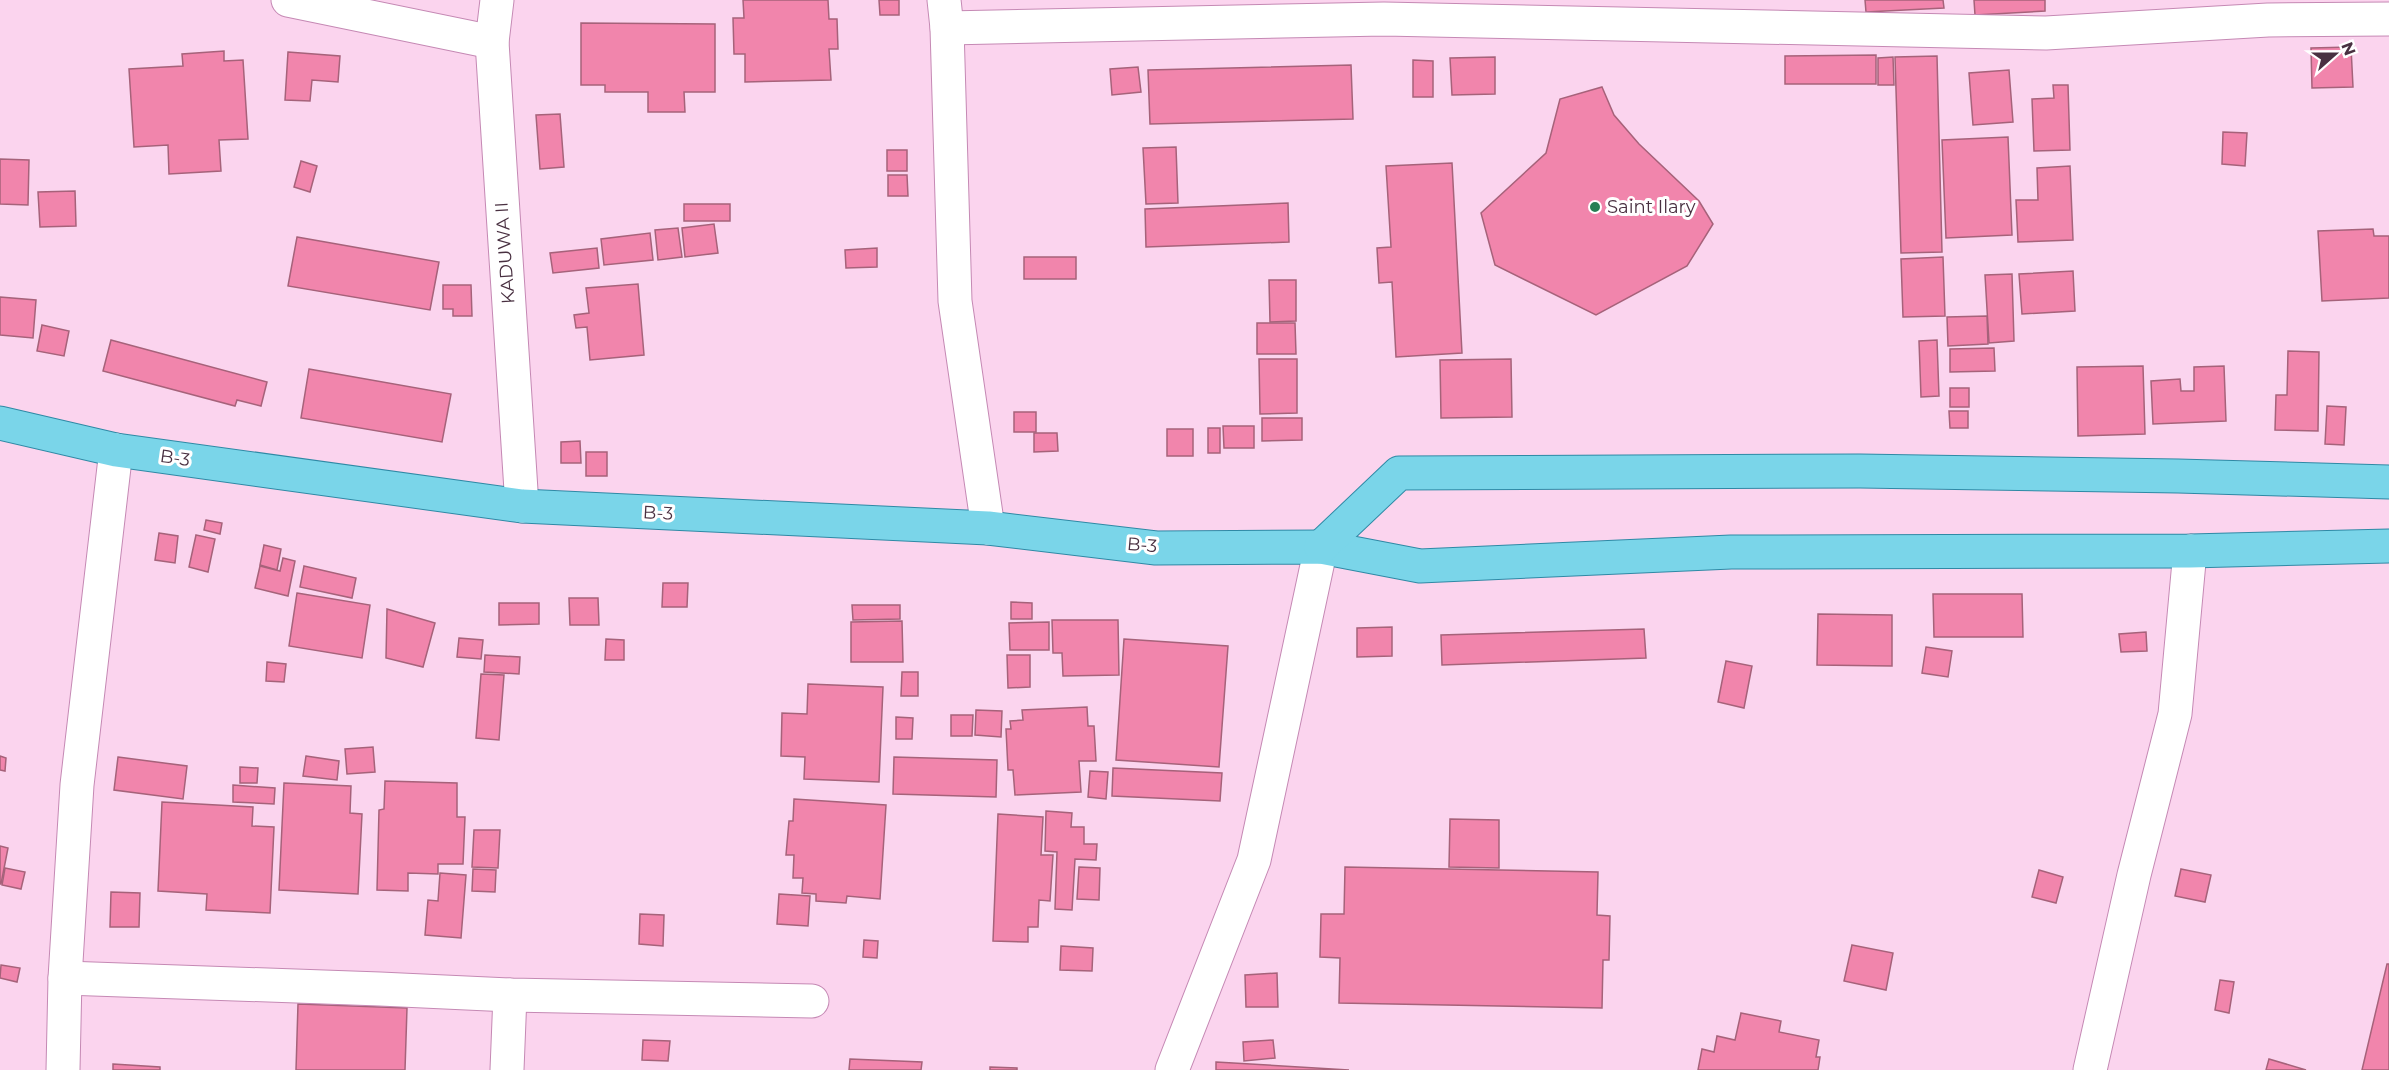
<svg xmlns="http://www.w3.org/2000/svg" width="2389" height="1070" viewBox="0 0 2389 1070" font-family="Montserrat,sans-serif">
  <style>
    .building { fill: #f185ac; stroke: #a6627a; stroke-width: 1.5 }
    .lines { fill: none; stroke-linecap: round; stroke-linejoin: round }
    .minor-casing { stroke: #c589b4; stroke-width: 35 }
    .major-casing { stroke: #2f89a5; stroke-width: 35 }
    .minor { stroke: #fff; stroke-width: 33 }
    .major { stroke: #7ad5e9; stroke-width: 33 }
    .poi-dot { fill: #267f54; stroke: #fff; stroke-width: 2 }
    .labels { text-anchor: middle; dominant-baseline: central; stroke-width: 6; stroke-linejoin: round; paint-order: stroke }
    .poi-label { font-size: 18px; fill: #493041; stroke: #fff; text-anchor: start }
    .street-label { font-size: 18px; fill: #493041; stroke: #fff }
  </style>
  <rect width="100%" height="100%" fill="#fbd4ee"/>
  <g class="building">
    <path d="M743,0H828L829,19H837L838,49H829L831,80L745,82V54H734L733,18H744Z"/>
    <path d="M879,0H899V15H880Z"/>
    <path d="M1865,0H1943L1944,8L1866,12Z"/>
    <path d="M1974,0H2045V11L1975,15Z"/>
    <path d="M581,23L715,24V92H684L685,112H648V92H605V85H581Z"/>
    <path d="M2351,47L2353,87L2312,88L2311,48Z"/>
    <path d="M224,51V61L243,60L248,139L219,140L221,171L169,174L168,145L134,147L129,69L183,66L182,54Z"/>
    <path d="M288,52L340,56L338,82L312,80L310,101L285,100Z"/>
    <path d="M1876,55V84H1785V56Z"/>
    <path d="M1937,56L1942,252L1901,253L1895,57Z"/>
    <path d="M1495,57V94L1452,95L1450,58Z"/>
    <path d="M1893,57L1894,85H1878V58Z"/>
    <path d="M1413,60L1433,61V97H1413Z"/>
    <path d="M1351,65L1353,119L1150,124L1148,70Z"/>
    <path d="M1138,67L1141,92L1112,95L1110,69Z"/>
    <path d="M2009,70L2013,122L1973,125L1969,73Z"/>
    <path d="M2053,85H2068L2070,150L2034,151L2032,99L2054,98Z"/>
    <path d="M1602,87L1614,115L1639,144L1699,201L1713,224L1687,266L1596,315L1495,265L1481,213L1546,153L1560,99Z"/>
    <path d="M560,114L564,167L540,169L536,115Z"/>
    <path d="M2223,132L2247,133L2245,166L2222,164Z"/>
    <path d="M2008,137L2012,235L1946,238L1942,140Z"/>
    <path d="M1176,147L1178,203L1146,204L1143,148Z"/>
    <rect x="887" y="150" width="20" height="21"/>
    <path d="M0,159L29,160L28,205L0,204Z"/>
    <path d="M301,161L317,166L310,192L294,187Z"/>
    <path d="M1452,163L1462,353L1396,357L1392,282L1379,283L1377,248L1391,247L1386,166Z"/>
    <path d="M2070,166L2073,240L2018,242L2016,200H2038L2037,168Z"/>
    <path d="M888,175H907L908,196H888Z"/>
    <path d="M75,191L76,226L40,227L38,192Z"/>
    <path d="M1288,203L1289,242L1146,247L1145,209Z"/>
    <rect x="684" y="204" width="46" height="17"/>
    <path d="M714,224L718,253L685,257L682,228Z"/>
    <path d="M678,228L682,257L658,260L655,230Z"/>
    <path d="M2373,229L2374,236H2389V298L2322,301L2318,231Z"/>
    <path d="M650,233L653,260L604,265L601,239Z"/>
    <path d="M297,237L439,262L430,310L288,286Z"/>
    <path d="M597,248L599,268L553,273L550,253Z"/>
    <path d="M877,248V267L846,268L845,250Z"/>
    <rect x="1024" y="257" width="52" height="22"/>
    <path d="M1943,257L1945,316L1903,317L1901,259Z"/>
    <path d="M2073,271L2075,311L2022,314L2019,274Z"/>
    <path d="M2012,274L2014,341L1989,343L1985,275Z"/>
    <path d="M1269,280H1296V321L1270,322Z"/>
    <path d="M638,284L644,355L590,360L587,327L576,328L574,315L589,313L586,288Z"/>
    <path d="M443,285H471L472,316H453V309H443Z"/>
    <path d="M0,297L36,300L33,338L0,335Z"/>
    <path d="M1987,316L1988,344L1948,346L1947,317Z"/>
    <path d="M1257,323H1295L1296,354H1257Z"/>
    <path d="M42,325L69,331L64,356L37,351Z"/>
    <path d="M111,340L267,382L261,406L237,400L235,406L103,371Z"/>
    <path d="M1937,340L1939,396L1921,397L1919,341Z"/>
    <path d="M1994,348L1995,371L1950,372V349Z"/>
    <path d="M2288,351L2319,352L2318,431L2275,430L2276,395H2287Z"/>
    <path d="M1259,359H1297V413L1260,414Z"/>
    <path d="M1511,359L1512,417L1441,418L1440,360Z"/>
    <path d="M2143,366L2145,434L2078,436L2077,367Z"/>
    <path d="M2224,366L2226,421L2153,424L2151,381L2180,379L2181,391H2194V367Z"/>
    <path d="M309,369L451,394L442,442L301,418Z"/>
    <rect x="1950" y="388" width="19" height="19"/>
    <path d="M2327,406L2346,407L2344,445L2325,444Z"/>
    <path d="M1949,411H1968V428H1950Z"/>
    <rect x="1014" y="412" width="22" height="20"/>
    <path d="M1262,418H1302V440L1262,441Z"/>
    <path d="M1223,426H1254V448H1224Z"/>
    <rect x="1208" y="428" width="12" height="25"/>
    <rect x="1167" y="429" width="26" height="27"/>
    <path d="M1034,433H1057L1058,451L1034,452Z"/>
    <path d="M580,441L581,463H561V442Z"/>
    <rect x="586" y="452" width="21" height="24"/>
    <path d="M206,520L222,523L220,534L204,530Z"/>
    <path d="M159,533L178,536L175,563L155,560Z"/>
    <path d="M196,535L215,539L208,572L189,567Z"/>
    <path d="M264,545L281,549L277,570L260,565Z"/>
    <path d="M283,558L295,561L288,596L255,588L260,566L280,571Z"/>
    <path d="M304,566L356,578L352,598L300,587Z"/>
    <path d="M663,583H688L687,607H662Z"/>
    <path d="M297,593L370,605L362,658L289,646Z"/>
    <path d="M1933,594H2022L2023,637H1934Z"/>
    <path d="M569,598H598L599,625H570Z"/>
    <path d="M1011,602L1032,603V619H1011Z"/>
    <path d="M499,603H539V624L499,625Z"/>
    <path d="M852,605H900V619L853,620Z"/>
    <path d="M387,609L435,623L423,667L386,658Z"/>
    <path d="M1818,614L1892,615V666L1817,665Z"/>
    <path d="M1052,620H1118L1119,675L1063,676L1062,653H1053Z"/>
    <path d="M902,621L903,662H851V622Z"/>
    <path d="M1049,622V650H1010L1009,623Z"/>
    <path d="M1392,627V656L1357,657V628Z"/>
    <path d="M1644,629L1646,658L1442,665L1441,635Z"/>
    <path d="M2146,632L2147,651L2121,652L2119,634Z"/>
    <path d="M459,638L483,640L481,659L457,657Z"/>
    <path d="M606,639L624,640V660H605Z"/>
    <path d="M1124,639L1228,646L1219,767L1116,760Z"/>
    <path d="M1926,647L1952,651L1948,677L1922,673Z"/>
    <path d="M485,655L520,657L519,674L484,672Z"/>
    <path d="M1007,655H1030V687L1008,688Z"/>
    <path d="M1726,661L1752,666L1744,708L1718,702Z"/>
    <path d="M267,662L286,664L284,682L266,681Z"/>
    <path d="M902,672H918V696H901Z"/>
    <path d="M481,674L504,675L499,740L476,738Z"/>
    <path d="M808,684L883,687L879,782L804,779L805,757L781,756L782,713L807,714Z"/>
    <path d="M1087,707L1088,726H1094L1096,761H1079L1081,792L1015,795L1013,770H1008L1006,729H1011L1010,721L1023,720L1022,710Z"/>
    <path d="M976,710L1002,711L1001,737L975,735Z"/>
    <path d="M951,715H973L972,736H951Z"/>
    <path d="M896,717L913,718L912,739H896Z"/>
    <path d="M373,747L375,772L347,774L345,749Z"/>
    <path d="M0,756L6,758L5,771L0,770Z"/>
    <path d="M306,756L339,761L337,780L303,776Z"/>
    <path d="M118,757L187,766L183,799L114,790Z"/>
    <path d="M894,757L997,760L996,797L893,794Z"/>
    <path d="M240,767L258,768L257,783H240Z"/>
    <path d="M1113,768L1222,773L1220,801L1112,796Z"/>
    <path d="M1090,771L1108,772L1106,799L1088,797Z"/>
    <path d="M385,781L457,783V817H465L463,864H438V874L408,873V891L377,890L379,810L384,809Z"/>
    <path d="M284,783L351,786L350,813L362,814L358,894L279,890Z"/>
    <path d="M233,785L275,788L274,804L233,802Z"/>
    <path d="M794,799L886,805L880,899L847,896L846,903L816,901V894L802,893L803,878H793L794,855H786L789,821H793Z"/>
    <path d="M162,802L253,807L252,826L274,827L270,913L206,910L207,894L158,891Z"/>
    <path d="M1046,811L1072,813L1071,827H1084V844H1097L1096,860L1075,859L1072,910L1055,909L1057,852L1045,851Z"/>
    <path d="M998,814L1043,817L1041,855H1053L1050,901L1039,900L1038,927H1028V942L993,941Z"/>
    <path d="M1450,819L1499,820V868L1449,867Z"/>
    <path d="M474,830H500L498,868L472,867Z"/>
    <path d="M0,846L8,848L1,884H0Z"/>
    <path d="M1079,867L1100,868L1099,900L1077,899Z"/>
    <path d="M1345,867L1598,872L1597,915L1610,916L1609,960H1603L1602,1008L1339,1003L1340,958L1320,957L1321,914H1344Z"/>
    <path d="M5,868L25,872L21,889L2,885Z"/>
    <path d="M473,869L496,870L495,892L472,891Z"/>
    <path d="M2181,869L2211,875L2205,902L2175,896Z"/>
    <path d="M2039,870L2063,877L2056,903L2032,897Z"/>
    <path d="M440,873L466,875L461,938L425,935L428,900L438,901Z"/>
    <path d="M111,892L140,893L139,927H110Z"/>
    <path d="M779,894L810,896L808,926L777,924Z"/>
    <path d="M640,914L664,915L663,946L639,944Z"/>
    <path d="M864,940L878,941L877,958L863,957Z"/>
    <path d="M1852,945L1893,953L1886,990L1844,981Z"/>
    <path d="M1061,946L1093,948L1092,971L1060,970Z"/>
    <path d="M2387,964H2389V1070H2362Z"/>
    <path d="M1,965L20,968L17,982L0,978Z"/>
    <path d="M1277,973L1278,1007H1246L1245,975Z"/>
    <path d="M2220,980L2234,982L2229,1013L2215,1010Z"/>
    <path d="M298,1004L407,1008L405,1070H296Z"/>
    <path d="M1741,1013L1781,1021L1779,1032L1819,1040L1816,1057H1820L1818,1070H1698L1702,1049L1714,1052L1717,1036L1735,1040Z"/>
    <path d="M643,1040L670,1041L668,1061L642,1060Z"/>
    <path d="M1273,1040L1275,1058L1244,1061L1243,1042Z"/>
    <path d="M850,1059L922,1062L921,1070H849Z"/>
    <path d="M2269,1059L2306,1070H2266Z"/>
    <path d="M1216,1062L1349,1070H1216Z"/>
    <path d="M113,1064L160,1067V1070H113Z"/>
    <path d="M990,1067L1017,1068V1070H990Z"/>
  </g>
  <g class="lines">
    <defs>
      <g id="minor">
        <path d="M288,0L492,42"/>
        <path d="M497,0L492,42L522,506"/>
        <path d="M944,0L947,28L955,301L988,528"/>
        <path d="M947,28L1384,19L2046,33L2268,20L2389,19"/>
        <path d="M65,978L380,989L510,995L812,1001"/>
        <path d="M63,1070L65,978L77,785L116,450"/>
        <path d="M507,1070L510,995"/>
        <path d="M1172,1070L1254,860L1321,547"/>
        <path d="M2090,1070L2134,875L2175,714L2190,551"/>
      </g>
      <g id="major">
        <path d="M0,423L116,450L522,506L988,528L1156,548L1321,547L1420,566L1731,552L2190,551L2389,546"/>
        <path d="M1321,547L1399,473L1860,471L2178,476L2389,482"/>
      </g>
    </defs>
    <use href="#minor" class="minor-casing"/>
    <use href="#major" class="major-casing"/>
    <use href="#minor" class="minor"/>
    <use href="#major" class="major"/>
  </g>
  <circle class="poi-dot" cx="1595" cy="207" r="6"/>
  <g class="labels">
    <g class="poi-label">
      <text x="1607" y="207">Saint Ilary</text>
    </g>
    <g class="street-label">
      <text transform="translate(505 253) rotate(-94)">KADUWA II</text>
      <text transform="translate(175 458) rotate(8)">B-3</text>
      <text transform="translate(658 513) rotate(3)">B-3</text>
      <text transform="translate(1142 545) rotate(5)">B-3</text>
    </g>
  </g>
  <g transform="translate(2335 54) rotate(69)" stroke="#ffffff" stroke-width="4.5" paint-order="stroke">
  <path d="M0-4.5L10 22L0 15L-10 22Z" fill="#493041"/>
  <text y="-9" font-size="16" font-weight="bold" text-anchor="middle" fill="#493041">N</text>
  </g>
</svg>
